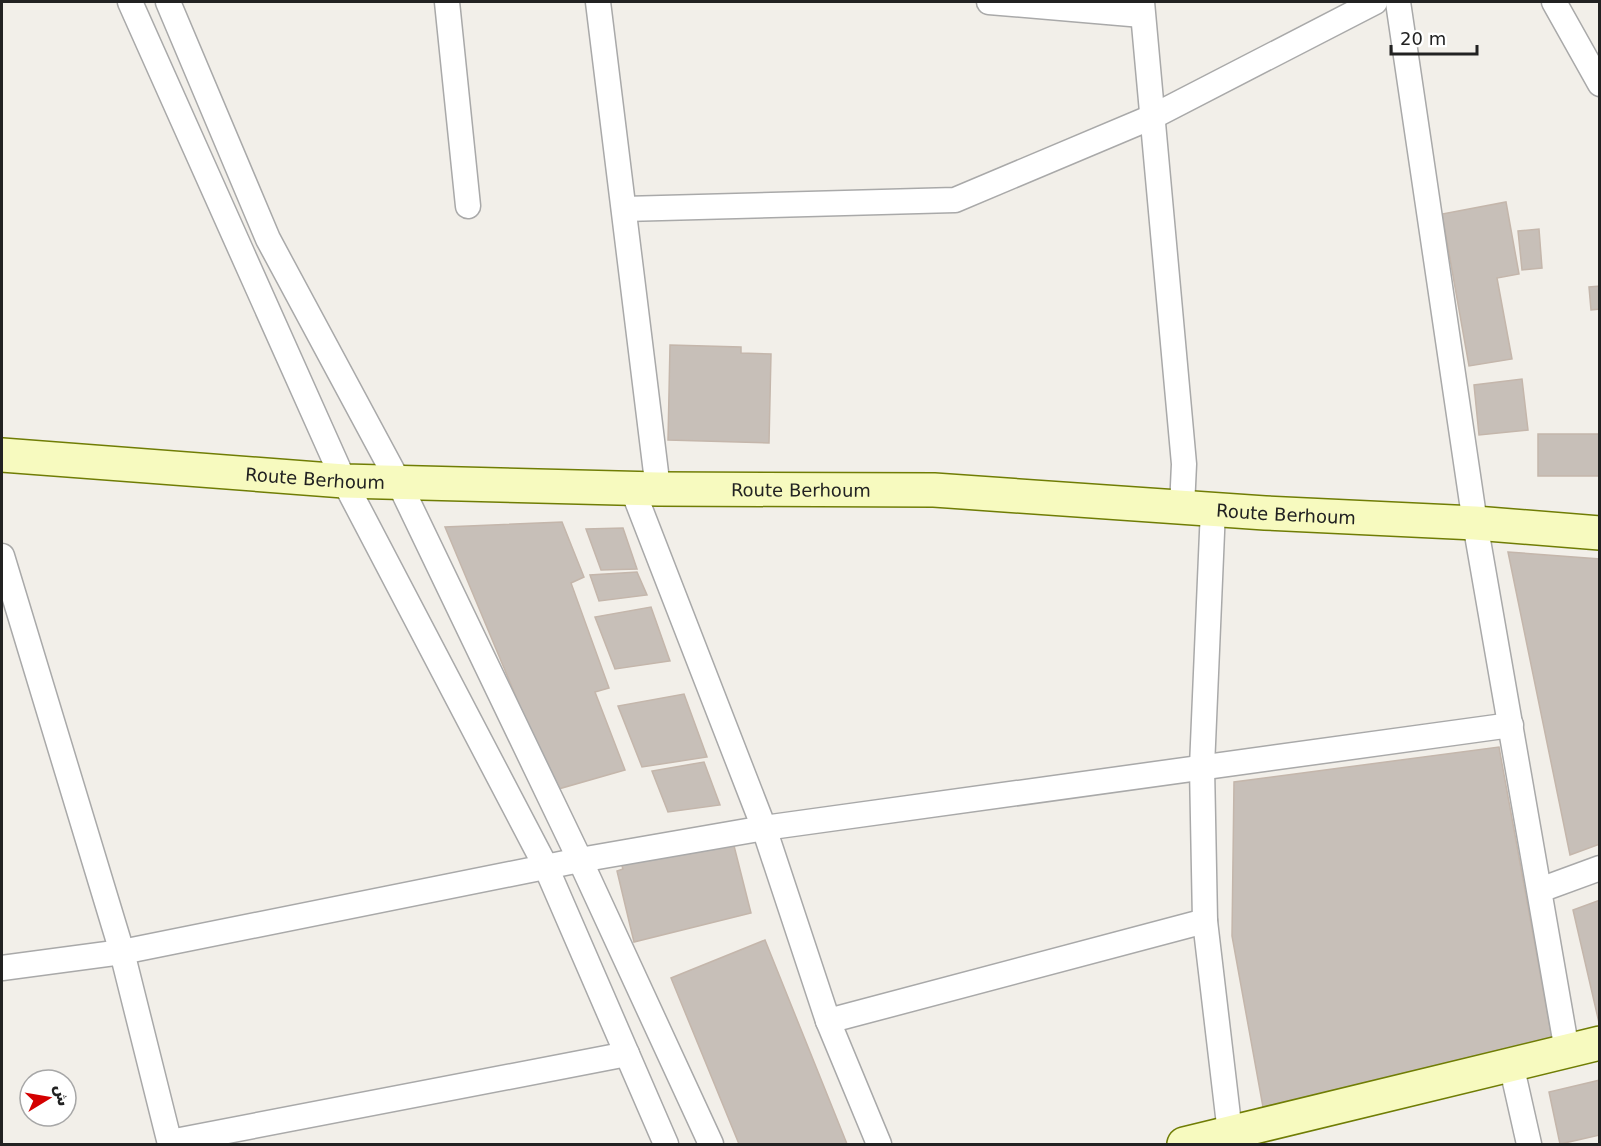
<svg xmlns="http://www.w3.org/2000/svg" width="1601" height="1146" viewBox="0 0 1601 1146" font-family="'DejaVu Sans','Noto Naskh Arabic',sans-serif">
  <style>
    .building { fill: #c7bfb8; stroke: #c4b6ab; stroke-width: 1.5 }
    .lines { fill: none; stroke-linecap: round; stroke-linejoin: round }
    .street-casing { stroke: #a9a9a9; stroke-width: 27 }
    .secondary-casing { stroke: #707d05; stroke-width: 36 }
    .street { stroke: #fff; stroke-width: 24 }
    .secondary { stroke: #f7fabf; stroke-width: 33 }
    .labels { text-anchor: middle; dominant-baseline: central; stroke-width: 4.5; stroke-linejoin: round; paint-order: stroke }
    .street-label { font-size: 18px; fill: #222; stroke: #fff }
  </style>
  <rect width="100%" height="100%" fill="#f2efe9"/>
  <g class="building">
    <path d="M1506,202L1519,274L1497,278L1512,359L1469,366L1442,214Z"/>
    <path d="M1539,229L1542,268L1522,270L1518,231Z"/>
    <path d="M1600,286V309L1591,310L1589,287Z"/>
    <path d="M670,345L741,347V353L771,354L769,443L668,440Z"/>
    <path d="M1522,379L1528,430L1479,435L1474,385Z"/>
    <rect x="1538" y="434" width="62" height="42"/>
    <path d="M562,522L584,577L571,583L609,688L595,692L625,770L555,790L445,527Z"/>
    <path d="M623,528L637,569L601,570L586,529Z"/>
    <path d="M1508,552L1600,559V844L1570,855Z"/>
    <path d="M637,572L647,595L599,601L590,575Z"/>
    <path d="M651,607L670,661L615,669L595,617Z"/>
    <path d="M684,694L707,757L642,767L618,706Z"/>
    <path d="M1499,747L1553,1044L1263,1107L1232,936L1234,782Z"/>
    <path d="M704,762L720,805L668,812L652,771Z"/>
    <path d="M730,830L751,913L634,942L617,871L623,869L619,857Z"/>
    <path d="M1600,900V1027L1573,910Z"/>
    <path d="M765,940L847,1144H739L671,978Z"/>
    <path d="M1600,1080V1135L1560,1144L1549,1092Z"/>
  </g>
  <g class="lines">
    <defs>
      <g id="street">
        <path d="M130,2L344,481L546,867L666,1144"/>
        <path d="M168,2L268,239L398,481L580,860L711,1144"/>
        <path d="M447,2L468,206"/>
        <path d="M598,2L658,489"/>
        <path d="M989,2L1142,15"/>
        <path d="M1142,2L1184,464L1182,507"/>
        <path d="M1398,2L1475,523L1567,1051"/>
        <path d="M1554,2L1600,84"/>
        <path d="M624,209L955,200L1152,117L1375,2"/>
        <path d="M632,488L764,828L828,1021L879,1144"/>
        <path d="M1213,509L1202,767L1205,921L1230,1133"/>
        <path d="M2,556L122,952L170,1144"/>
        <path d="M1540,890L1600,868"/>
        <path d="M2,968L122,952L580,860L764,828L1511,725"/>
        <path d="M828,1021L1205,921"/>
        <path d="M1511,1064L1529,1144"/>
        <path d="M170,1142L627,1054"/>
      </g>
      <g id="secondary">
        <path id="s1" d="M2,455L344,481L658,489L934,490L1265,513L1475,523L1600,533"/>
        <path d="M1184,1144L1600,1043"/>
      </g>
    </defs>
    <use href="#street" class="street-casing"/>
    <use href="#secondary" class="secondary-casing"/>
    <use href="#street" class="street"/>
    <use href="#secondary" class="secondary"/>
  </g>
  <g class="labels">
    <g class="street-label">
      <text stroke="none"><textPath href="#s1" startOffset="314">Route Berhoum</textPath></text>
      <text stroke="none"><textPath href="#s1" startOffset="800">Route Berhoum</textPath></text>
      <text stroke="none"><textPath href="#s1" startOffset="1286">Route Berhoum</textPath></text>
    </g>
  </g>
  <rect width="1601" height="1146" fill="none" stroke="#222222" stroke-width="6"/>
  <g transform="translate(48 1098) rotate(79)"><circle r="28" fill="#ffffff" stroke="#a7a7a7" stroke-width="1.5"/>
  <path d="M0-4.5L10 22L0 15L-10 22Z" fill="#d40000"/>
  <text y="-9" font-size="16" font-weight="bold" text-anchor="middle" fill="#222222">ش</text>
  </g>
  <path d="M1391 45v9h86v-9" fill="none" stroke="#222222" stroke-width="3"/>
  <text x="1400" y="45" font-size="18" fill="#222222" stroke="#ffffff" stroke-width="4.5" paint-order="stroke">20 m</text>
</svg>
